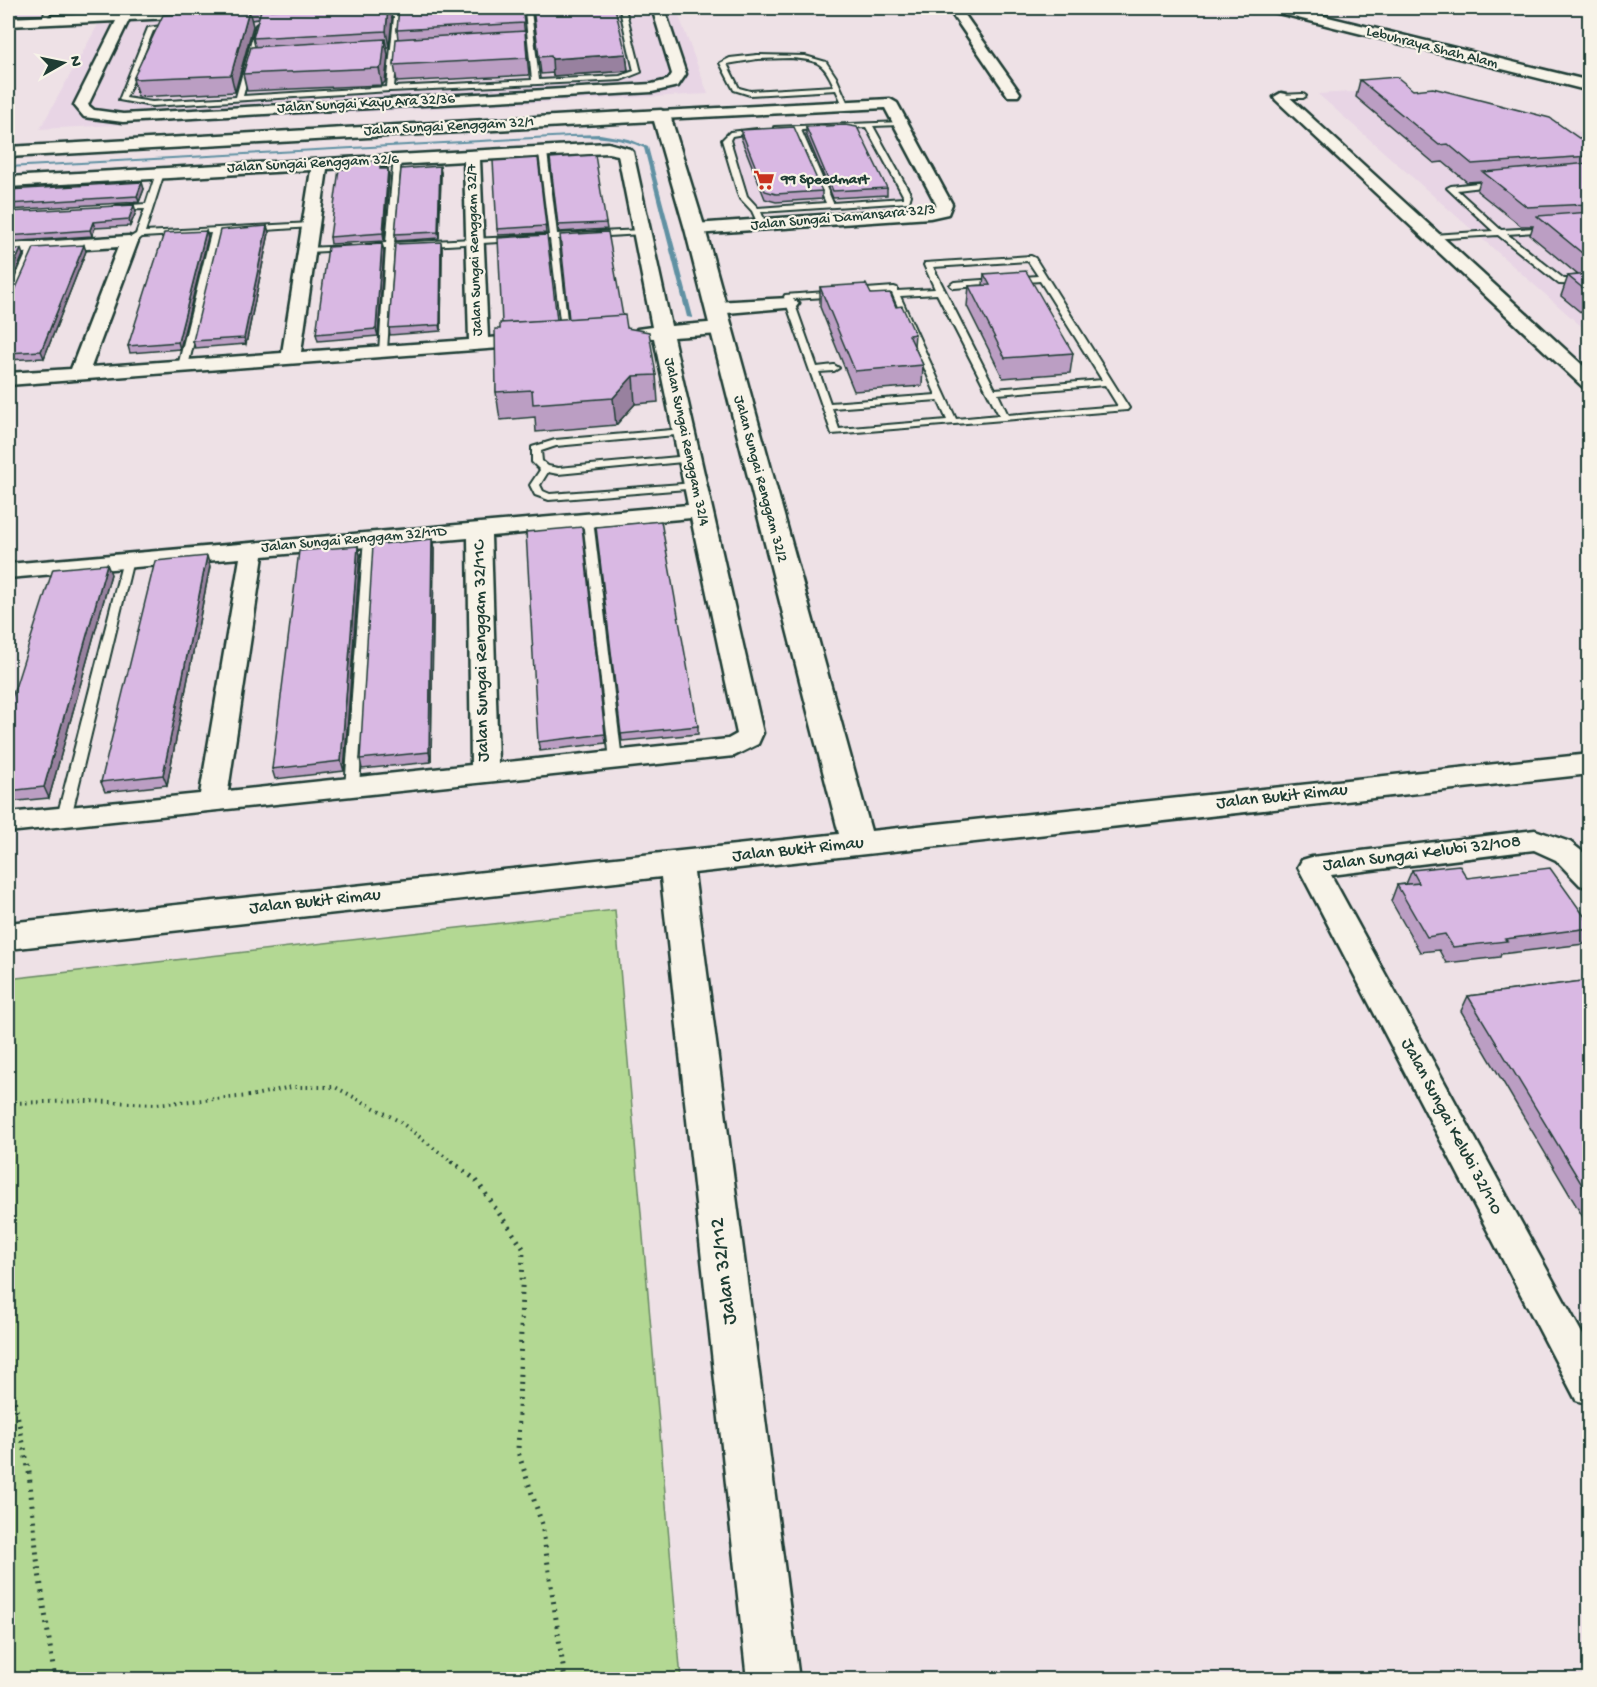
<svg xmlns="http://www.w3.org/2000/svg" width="1597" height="1687" viewBox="0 0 1597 1687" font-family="'Gochi Hand',sans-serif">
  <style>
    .built { fill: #e8d5e5 }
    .green { fill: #b3d893; stroke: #698a64; stroke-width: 1.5 }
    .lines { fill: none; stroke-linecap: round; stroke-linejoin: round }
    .stream { fill: #6191a3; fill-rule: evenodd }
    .lane-casing { stroke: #1f3d34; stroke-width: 4 }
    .street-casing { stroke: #1f3d34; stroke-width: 5 }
    .secondary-casing { stroke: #1f3d34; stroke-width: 5 }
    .highway-casing { stroke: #1f3d34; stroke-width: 5 }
    .path-far2 { stroke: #1f3d34; stroke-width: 2; stroke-dasharray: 1 2; stroke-linecap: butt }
    .path-far1 { stroke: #1f3d34; stroke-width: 4; stroke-dasharray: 1.5 4.5; stroke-linecap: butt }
    .path { stroke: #1f3d34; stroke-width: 5; stroke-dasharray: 2 6; stroke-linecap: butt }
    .lane { fill: #f7f3e8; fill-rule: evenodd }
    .street { fill: #f7f3e8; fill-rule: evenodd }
    .secondary { fill: #f7f3e8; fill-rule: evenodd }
    .highway { fill: #f7f3e8; fill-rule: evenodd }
    .wall { fill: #bb9ec3; stroke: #1f3d34; stroke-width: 1.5 }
    .shaded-wall { fill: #98819f; stroke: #1f3d34; stroke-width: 1.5 }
    .building { fill: #d9b8e3; stroke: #1f3d34; stroke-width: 1.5 }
    .labels { text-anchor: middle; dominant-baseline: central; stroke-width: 4.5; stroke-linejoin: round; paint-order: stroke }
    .far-street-label { font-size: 15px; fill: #1f3d34; stroke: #f7f3e8 }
    .far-poi-label { font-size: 15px; font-weight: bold; fill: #1f3d34; stroke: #f7f3e8; text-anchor: start }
    .street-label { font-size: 18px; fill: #1f3d34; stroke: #f7f3e8 }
    .near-street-label { font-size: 21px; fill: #1f3d34; stroke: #f7f3e8 }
  </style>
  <rect width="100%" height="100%" fill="#eee1e6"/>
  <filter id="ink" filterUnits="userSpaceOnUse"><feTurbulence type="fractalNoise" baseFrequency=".0167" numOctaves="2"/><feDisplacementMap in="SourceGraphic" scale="12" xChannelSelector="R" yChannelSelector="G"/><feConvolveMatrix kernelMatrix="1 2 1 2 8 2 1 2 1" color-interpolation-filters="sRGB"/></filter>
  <g filter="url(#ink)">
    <g class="built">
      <path d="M8,8H676L708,94L40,129L105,12L8,16Z"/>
      <path d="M1384,90L1589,134V333L1318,94Z"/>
      <path d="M867,127L903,198L758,207L752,203L731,140L736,134Z"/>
    </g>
    <path class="green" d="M615,910L681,1679H8V979Z"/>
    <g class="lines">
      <path class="stream" d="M600,134L629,139L648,147L693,317L692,318L687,317L644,148C620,137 596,137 570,137L8,168V166L570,135Z"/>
      <defs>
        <g id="lane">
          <path d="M47,8H53L45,21H41Z"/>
          <path d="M114,8H120L113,18H109Z"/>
          <path d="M505,8H563L531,11L539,80L620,76L634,71L620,10L617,8H625L641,72L621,80L390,91L152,106L119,100L148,28L174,24L176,27L153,31L126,98L152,102L236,97L256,25L259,23L262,25L243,96L387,87L394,17H371L373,14L417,12L420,14L400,17L394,87L532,80L525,11H503Z"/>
          <path d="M757,55L805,56L826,62L836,77L848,104L843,105L836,90L750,95L734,90L720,63L730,58ZM790,58C817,60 823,61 834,86L750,91L739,88L727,64L757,59Z"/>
          <path d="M1281,95L1303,94L1306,96L1303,98H1279Z"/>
          <path d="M902,122V124L900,125L873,126L911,195L909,202L761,212L766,224L762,226L758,224L752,211L739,197L722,140L730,132L757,129L761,131L732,136L730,140L747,196L758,208L826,203L794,130L777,131H774V127ZM866,127L903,195V198L833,203L801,130Z"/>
          <path d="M543,150L547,152L557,234L642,230L646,232L642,234L558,239L569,338L562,336L550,239L394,248L387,350L379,352L386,248L366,249L362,247L366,245L386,243L394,157L401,159L394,243L549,235L539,152Z"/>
          <path d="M160,171L164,173L145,232L311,223L315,225L311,227L220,233L188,366L183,369L178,366L211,233L142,237L137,241H131V237L136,234L145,209L116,210L112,208L116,206L146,204L156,173Z"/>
          <path d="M1495,181H1498V185L1457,190L1501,230L1553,227L1554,229L1550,231L1507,234L1564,279H1590V285L1559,284L1498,235L1430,239V235H1433L1493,231L1447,188L1451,186Z"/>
          <path d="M30,245L37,247L12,303L8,305V295Z"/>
          <path d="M350,246V250H347L307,252L303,250L307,248Z"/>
          <path d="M1031,256L1035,258L1129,408L1127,410L832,434L784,297L785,295L894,287L897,288V291L935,289L924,265L925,263ZM1028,261L1038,276L954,282L950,285L954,288L1040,281L1102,380L995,389L933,267ZM892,293L936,395L830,403L819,372L834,371L839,368L834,365L817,367L793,299ZM937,294L999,415L956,419L900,296ZM1105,385L1118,406L1008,415L998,394ZM938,400L947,420L839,429L832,408Z"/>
          <path d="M683,429L686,430V434L556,446L541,451L542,461L548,466L558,468L689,456L693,457V461L558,474L548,472L540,485L543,491L550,494L695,483L700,486L699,488L549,500L535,495L530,485L540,470L532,462V447L555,440Z"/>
          <path d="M588,517L593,520L622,760L616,764L610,760L583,520Z"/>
          <path d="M369,535L374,538L359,788L352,792L345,788L364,538Z"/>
          <path d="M128,557L133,560L71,817L64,822L57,817L123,560Z"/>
        </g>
        <g id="street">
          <path d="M239,8H317L311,12L129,20L88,105L94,110L123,114L652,84L668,80L672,74L652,8H664L686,74L678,86L652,92L123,122L84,117L74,105L116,21L8,26V18Z"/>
          <path d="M948,8H960L1020,93L1018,96H1008Z"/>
          <path d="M1281,93L1286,94L1590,372V389L1583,387L1276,100L1274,97Z"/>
          <path d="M890,99L897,103L952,204L948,214L930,218L695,234L687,229L695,224L935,207L936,204L885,108L661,119L654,115L661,111Z"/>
          <path d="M608,143L630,149L633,152L671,326L720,322L729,328L720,334L673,337L763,733L758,744L734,756L8,832V813L200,794L240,558L8,578V564L688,505L654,338L637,337L635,333L637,329L652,327L618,155L608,153L480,160L488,338L532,335L542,341L539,345L8,385V373L71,369L118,247L8,254V244L129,236L138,241L91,367L282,353L311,170L8,187V177ZM464,161L469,340L301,352L327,169ZM691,518L737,734L728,739L498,763L491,536ZM468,538L471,765L228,791L263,556Z"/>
          <path d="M790,298L799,303L796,307L715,314L706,308L715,302Z"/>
          <path d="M1535,830L1570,842L1588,856L1590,888L1580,885L1556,860L1534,850L1331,875L1590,1348V1405L1576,1400L1298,867L1302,860L1312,857Z"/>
        </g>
        <path id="secondary" d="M661,110L670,115L705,229L871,831L1590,754V774L694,873L799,1680H747L661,877L8,949V923L839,834L685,229L654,121L8,157V147Z"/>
        <path id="highway" d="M1268,8H1291L1590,81V91L1270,11Z"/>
      </defs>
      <use href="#lane" class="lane-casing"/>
      <use href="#street" class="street-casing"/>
      <use href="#secondary" class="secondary-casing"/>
      <use href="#highway" class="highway-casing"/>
      <path class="path-far2" d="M1229,8L1254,14"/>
      <path class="path-far1" d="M8,1103L85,1101L156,1104L250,1096L291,1087H335L399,1121L453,1163"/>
      <g class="path">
        <path d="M451,1161L476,1180L523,1248L518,1452L542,1524L565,1680"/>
        <path d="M8,1370L29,1472L37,1559L55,1680"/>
      </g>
      <use href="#lane" class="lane"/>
      <use href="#street" class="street"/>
      <use href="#secondary" class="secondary"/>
      <use href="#highway" class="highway"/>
    </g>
    <g class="wall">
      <path d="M208,8H522L529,75L397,82L394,65L398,39L397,30L399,12L390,13L392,19L389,47H386L388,55L385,82L382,85L247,91L243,74L255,46L253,38L259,19L251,20L253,26L235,92L138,97L133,79L209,13Z"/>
      <path d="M533,8L626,54L628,71L553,76V73L541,74Z"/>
      <path d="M1360,80L1413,90L1590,146V320L1561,296L1568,276L1578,275L1530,235L1533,226H1521L1477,191L1480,181L1467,182L1443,162L1434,163L1356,97Z"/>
      <path d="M806,127L887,188V195L833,198L806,134Z"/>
      <path d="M741,130L822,191V199L776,202L765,199L741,138Z"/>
      <path d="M538,158L546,233L498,235L497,229Z"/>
      <path d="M550,158L606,223L607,229L559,232Z"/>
      <path d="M381,169H388L389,176L384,241L331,244L330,237Z"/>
      <path d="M441,173L439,238L396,241L395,234Z"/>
      <path d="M144,189L139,202L8,210V190Z"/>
      <path d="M8,212H136L130,226L95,228L92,236L8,242Z"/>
      <path d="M267,226L269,233L246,344L195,348L193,341Z"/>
      <path d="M206,231L208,237L180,349L130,353L128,346Z"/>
      <path d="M442,249L441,331L390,335L389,328Z"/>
      <path d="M384,250L378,336L318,341L316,334Z"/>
      <path d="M86,251L44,358L8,360V299Z"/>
      <path d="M984,274L1073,353L1070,373L1003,378L967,306L969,286L983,285Z"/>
      <path d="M820,287L871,294L896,307L915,334L914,346L923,365L922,386L854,391L820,307Z"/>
      <path d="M623,316L627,328L656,375L658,402L635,404L616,425L536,432L535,417L500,420L496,392L500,329L502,323Z"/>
      <path d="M582,527L606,743L540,751L538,742Z"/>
      <path d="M596,527L698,726V734L622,741Z"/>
      <path d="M432,539L434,549L431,762L362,769L360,759Z"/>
      <path d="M358,546L360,555L344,771L275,779L272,769Z"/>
      <path d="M210,566L167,785L105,792L101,782Z"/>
      <path d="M111,574L49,798L8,802V710Z"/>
      <path d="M1412,870L1467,878L1590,924V934L1584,944L1501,954L1500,957L1446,963L1439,950L1420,952L1391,901L1397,885L1406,884Z"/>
      <path d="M1590,980V1229L1461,1011L1468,996Z"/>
    </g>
    <g class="shaded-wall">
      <path d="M388,8H390L392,19L389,47L386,31Z"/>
      <path d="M249,10L253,26L235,92L231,75Z"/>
      <path d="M385,39L388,55L385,82L382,85L379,68Z"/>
      <path d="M626,54L628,71L553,76L552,59Z"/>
      <path d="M440,166L441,173L439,238L438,232Z"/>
      <path d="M388,169L389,176L384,241L383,233Z"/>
      <path d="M142,182L144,189L139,202L137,196Z"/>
      <path d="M134,205L136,212L130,226L129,219Z"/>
      <path d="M93,222L95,228L92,236L90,230Z"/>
      <path d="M267,226L269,233L246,344L244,338Z"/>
      <path d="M206,231L208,237L180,349L178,342Z"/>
      <path d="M441,242L442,249L441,331L440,325Z"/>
      <path d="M382,244L384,250L378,336L376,329Z"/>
      <path d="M84,245L86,251L44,358L41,351Z"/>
      <path d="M21,249L23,255L8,291V278Z"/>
      <path d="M633,376L635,404L616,425L613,398Z"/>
      <path d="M432,539L434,549L431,762L429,752Z"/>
      <path d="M358,546L360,555L344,771L341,761Z"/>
      <path d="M207,556L210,566L167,785L163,775Z"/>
      <path d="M107,564L111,574L49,798L44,787Z"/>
    </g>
    <g class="building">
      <path d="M313,8H388L386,31L253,38L261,10Z"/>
      <path d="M399,8H522L524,23L397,30Z"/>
      <path d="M533,8H615L626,54L552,59L551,56L539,57Z"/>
      <path d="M249,10L231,75L133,79L163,15Z"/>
      <path d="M525,31L527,58L394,65L396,39Z"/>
      <path d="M385,39L382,66L379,68L243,74L251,47Z"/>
      <path d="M1397,77L1413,90L1433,88L1550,118L1590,146V156L1472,164L1448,144L1439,145L1360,80Z"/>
      <path d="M845,125L857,127L887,188L833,191L806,127Z"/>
      <path d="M794,127L822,191L776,194L765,191L741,130Z"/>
      <path d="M595,155L606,223L558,225L550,158Z"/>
      <path d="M538,158L546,226L497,229L493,161Z"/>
      <path d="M380,161V169H388L383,233L330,237L339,169H346V163Z"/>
      <path d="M1590,163V204L1527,207L1483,172Z"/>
      <path d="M440,166L438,232L395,234L401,169Z"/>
      <path d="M142,182L137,196L8,204V190Z"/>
      <path d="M134,205L129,219L93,222L90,230L8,236V212Z"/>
      <path d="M1590,212V257H1587L1537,216Z"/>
      <path d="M267,226L244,338L193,341L220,230Z"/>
      <path d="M206,231L178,342L128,346L164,233Z"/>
      <path d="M608,232L623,316L569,319L560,235Z"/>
      <path d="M547,235L557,320L502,323L498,238Z"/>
      <path d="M441,242L440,325L389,328L395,244Z"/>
      <path d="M382,244L376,329L316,334L328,247Z"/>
      <path d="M84,245L41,351L8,353V299L12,297L34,248Z"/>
      <path d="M8,249H21L8,278Z"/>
      <path d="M1026,271L1073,353L1005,358L969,286L990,285L984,274Z"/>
      <path d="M1590,274V294L1568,276Z"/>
      <path d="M866,284L871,294L890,293L896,307L902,306L915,334L909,335L923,365L855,371L820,287Z"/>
      <path d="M625,315L627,328L649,332L656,375L633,376L613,398L533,404L532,390L496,392L495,329H500V323Z"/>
      <path d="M661,521L698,726L621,734L596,527Z"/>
      <path d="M582,527L605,734L538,742L526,532Z"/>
      <path d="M432,539L429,752L360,759L373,545Z"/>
      <path d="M358,546L341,761L272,769L299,551Z"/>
      <path d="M207,556L163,775L101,782L155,561Z"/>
      <path d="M107,564L44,787L8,791V710L53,569Z"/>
      <path d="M1459,865L1467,878L1550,868L1590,924V928L1505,939L1507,941L1453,947L1445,934L1427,937L1397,885L1419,883L1412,870Z"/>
      <path d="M1590,980V1198L1468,996Z"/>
    </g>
  </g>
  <defs>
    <symbol id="supermarket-bare" viewBox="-9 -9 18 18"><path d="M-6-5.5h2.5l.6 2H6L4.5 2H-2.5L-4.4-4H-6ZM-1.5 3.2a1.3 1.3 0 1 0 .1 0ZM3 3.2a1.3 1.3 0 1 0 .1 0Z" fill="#c8321e" stroke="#f7f3e8" stroke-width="2.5" paint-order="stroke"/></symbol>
  </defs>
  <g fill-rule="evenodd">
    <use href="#supermarket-bare" x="749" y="165" width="30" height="30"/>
  </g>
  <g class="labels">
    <g class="far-street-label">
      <text transform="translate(1432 48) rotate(14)">Lebuhraya Shah Alam</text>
      <text transform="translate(366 104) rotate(-3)">Jalan Sungai Kayu Ara 32/36</text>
      <text transform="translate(449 127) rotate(-3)">Jalan Sungai Renggam 32/1</text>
      <text transform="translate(313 164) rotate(-3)">Jalan Sungai Renggam 32/6</text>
      <text transform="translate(843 218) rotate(-5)">Jalan Sungai Damansara 32/3</text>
      <text transform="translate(475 250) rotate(-92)">Jalan Sungai Renggam 32/7</text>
      <text transform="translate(686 442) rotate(78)">Jalan Sungai Renggam 32/4</text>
      <text transform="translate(760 479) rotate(75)">Jalan Sungai Renggam 32/2</text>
      <text transform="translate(354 540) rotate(-5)">Jalan Sungai Renggam 32/11D</text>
    </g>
    <g class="far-poi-label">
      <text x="781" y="180">99 Speedmart</text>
    </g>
    <g class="street-label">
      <text transform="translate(482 651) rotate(-91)">Jalan Sungai Renggam 32/11C</text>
      <text transform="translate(1282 797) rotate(-6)">Jalan Bukit Rimau</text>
      <text transform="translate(798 850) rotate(-6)">Jalan Bukit Rimau</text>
      <text transform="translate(1422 854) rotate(-7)">Jalan Sungai Kelubi 32/108</text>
      <text transform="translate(315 902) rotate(-6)">Jalan Bukit Rimau</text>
      <text transform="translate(1451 1127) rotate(62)">Jalan Sungai Kelubi 32/110</text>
    </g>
    <g class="near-street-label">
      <text transform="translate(725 1271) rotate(-97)">Jalan 32/112</text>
    </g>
  </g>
  <rect width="1597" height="1687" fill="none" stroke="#f7f3e8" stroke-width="30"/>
  <rect x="15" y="15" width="1567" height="1657" fill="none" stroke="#1f3d34" stroke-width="2" filter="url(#ink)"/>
  <g transform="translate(63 63) rotate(81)" stroke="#f7f3e8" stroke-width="4.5" paint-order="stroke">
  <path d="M0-4.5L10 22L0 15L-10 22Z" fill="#1f3d34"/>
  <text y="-9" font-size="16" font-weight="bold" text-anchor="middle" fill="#1f3d34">N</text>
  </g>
</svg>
